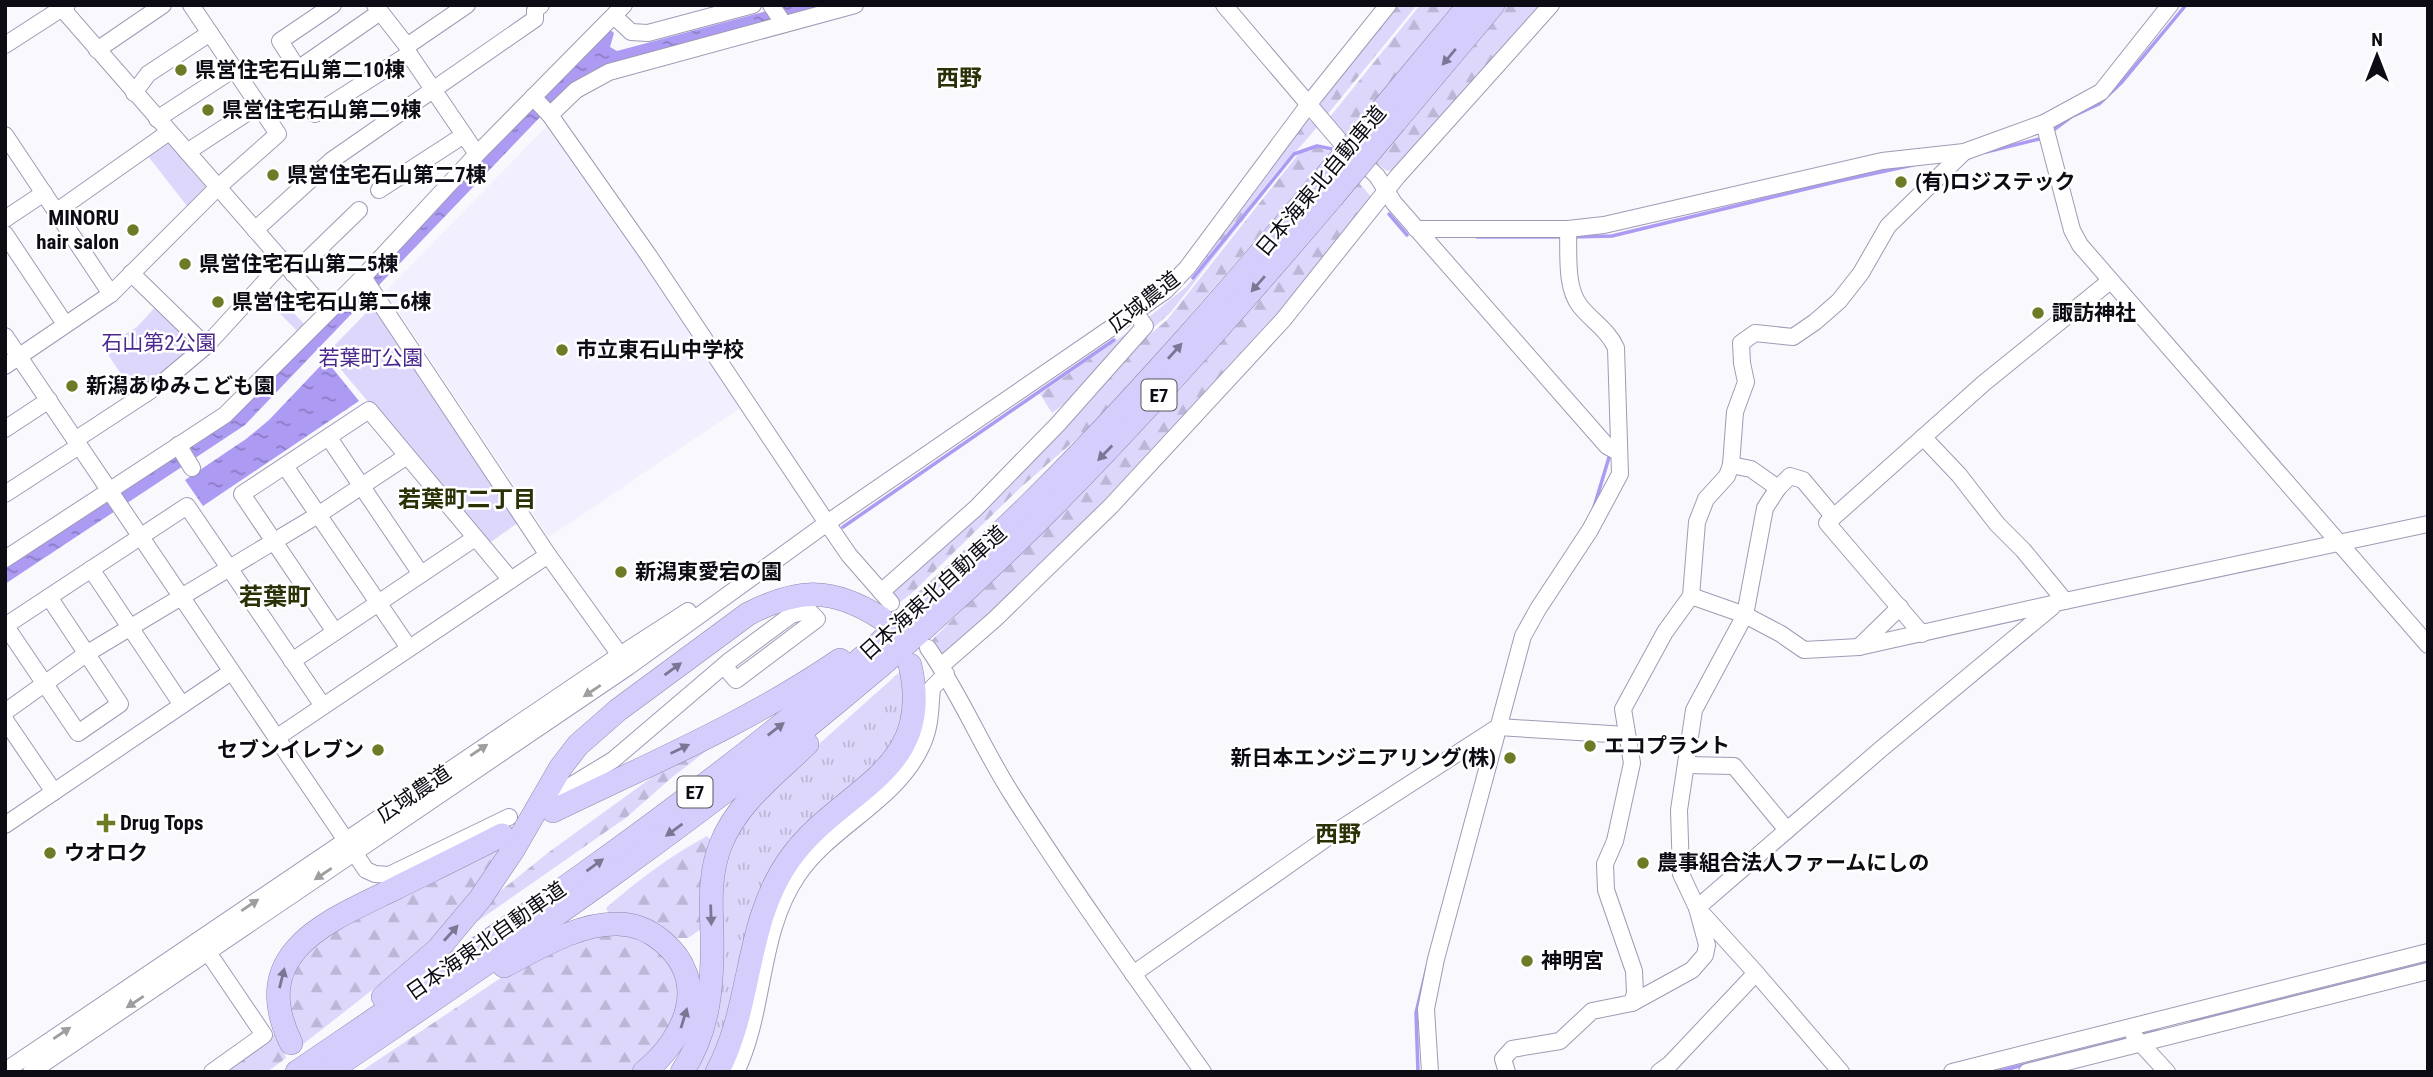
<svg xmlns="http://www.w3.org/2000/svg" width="2433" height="1077" viewBox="0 0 2433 1077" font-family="'Roboto Condensed','Noto Sans JP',sans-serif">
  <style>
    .built { fill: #f2effe }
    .grass { fill: url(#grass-tufts) }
    .forest { fill: url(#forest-firs) }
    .green { fill: #ddd7fb }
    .water { fill: url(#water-ripples) }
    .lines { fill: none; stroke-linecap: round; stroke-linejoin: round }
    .stream { stroke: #ad9af3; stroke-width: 3.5 }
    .minor-casing { stroke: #9f9bb5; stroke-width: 18 }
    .highway-casing { stroke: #8f89ab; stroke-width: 24 }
    .minor { stroke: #fff; stroke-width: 16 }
    .highway { stroke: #d5cdfc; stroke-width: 23 }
    .highway-bridge-casing { stroke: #8f89ab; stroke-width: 24; stroke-linecap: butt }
    .highway-bridge { stroke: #d5cdfc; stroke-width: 23 }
    .oneway { fill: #7b7694 }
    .oneway2 { fill: #9e9ea1 }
    .poi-dot { fill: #6e7a26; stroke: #fff; stroke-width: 2.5 }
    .labels { text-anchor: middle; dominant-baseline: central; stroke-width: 5; stroke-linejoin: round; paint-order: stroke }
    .shield { fill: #fff; stroke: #56555b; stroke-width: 2 }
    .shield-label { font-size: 19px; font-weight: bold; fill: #0d0c15 }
    .poi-label { font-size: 21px; font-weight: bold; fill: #0d0c15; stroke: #fff; text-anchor: start }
    .street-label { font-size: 21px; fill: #0d0c15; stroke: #fff }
    .park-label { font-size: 21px; fill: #4b298f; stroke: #fff }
    .neighbourhood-label { font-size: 23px; font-weight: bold; fill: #2b3007; stroke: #fff }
    .quarter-label { font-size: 24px; font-weight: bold; fill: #2b3007; stroke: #fff }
  </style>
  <defs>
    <pattern id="grass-tufts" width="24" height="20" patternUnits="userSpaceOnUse" patternTransform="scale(1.75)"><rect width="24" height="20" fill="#ddd7fb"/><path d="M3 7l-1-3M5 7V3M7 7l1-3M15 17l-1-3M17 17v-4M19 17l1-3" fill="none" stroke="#bcb7d6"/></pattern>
    <pattern id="forest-firs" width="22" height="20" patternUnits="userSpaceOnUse" patternTransform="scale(1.75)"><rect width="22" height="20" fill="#ddd7fb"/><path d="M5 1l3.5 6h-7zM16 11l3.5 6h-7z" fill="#bcb7d6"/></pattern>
    <pattern id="water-ripples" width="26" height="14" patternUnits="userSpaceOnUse" patternTransform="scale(1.75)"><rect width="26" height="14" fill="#ad9af3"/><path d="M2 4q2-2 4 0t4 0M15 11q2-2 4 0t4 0" fill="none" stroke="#8b7cc4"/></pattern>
  </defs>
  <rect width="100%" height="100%" fill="#f9f8fd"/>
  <path class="built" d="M550,123L740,408L549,537L385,292Z"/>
  <path class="grass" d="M902,670L907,688L899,736L875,769L815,817L711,1072H689L716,935L728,840L751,810L819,744Z"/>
  <g class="forest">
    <path d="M1394,5H1417L1327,115L1320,105L1328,91Z"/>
    <path d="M1420,5H1455L1346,137L1329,118Z"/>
    <path d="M1506,5H1541L1394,169L1387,171L1376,163Z"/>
    <path d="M1308,119L1317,127C1304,144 1288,158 1274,175C1233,224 1197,281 1143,318L1142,315Z"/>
    <path d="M1316,147L1332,152L1117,399L1080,436L1019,489L912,593L899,603L891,594L1136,346L1167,320L1300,152Z"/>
    <path d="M1291,159L1171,312L1132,347L1145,320L1186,287Z"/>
    <path d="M1359,183L1375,201L1273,319L1126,481L1000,604L944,654L937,653L931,641L1176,394Z"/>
    <path d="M1138,325L1069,400L1052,413L1040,394Z"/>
    <path d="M710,748L670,779L627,817L478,921L475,915L483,905L549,852L687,752Z"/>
    <path d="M707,836L716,845L704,927L688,938H672L611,918L606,908C638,880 670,856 707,836Z"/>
    <path d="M510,841L450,922L385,980L302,1045L292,1022L288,981L294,968L329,927Z"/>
    <path d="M610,932L638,936L658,946L681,980V1005L656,1052L633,1072H360L511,971L549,951Z"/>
    <path d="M277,1032L286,1058L267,1072H220Z"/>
  </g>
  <g class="green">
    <path d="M167,142L205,186V191L187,206L148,156Z"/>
    <path d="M268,286L306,326L299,333L262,295Z"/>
    <path d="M158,304L199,345L188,356L133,392L103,347L137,327Z"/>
    <path d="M373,306L519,522L488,544L327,353Z"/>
  </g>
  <g class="water">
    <path d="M789,5H838L614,65L543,114L245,425L5,584V567L219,427L245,407L609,29L614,33L610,47L617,51Z"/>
    <path d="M326,360L359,401L203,506L185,480L246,439L269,420Z"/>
  </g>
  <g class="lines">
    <g class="stream">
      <path d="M2052,131L2071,117L2099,104L2122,82L2186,5"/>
      <path d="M1986,152L2043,138"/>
      <path d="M1389,214L1407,235"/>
      <path d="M1477,237H1564"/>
      <path d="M1572,237L1612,236L1839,181L1913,165"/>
      <path d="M1193,278L1294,154L1317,146L1332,149"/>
      <path d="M1594,507L1610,454"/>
      <path d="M843,527L1114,340"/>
      <path d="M2192,1022L2428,963"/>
      <path d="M2141,1035L2158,1031"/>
      <path d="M1418,1072L1416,1013L1427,967"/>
      <path d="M1996,1072L2130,1038"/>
    </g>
    <defs>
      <g id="minor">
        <path d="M59,5L327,312"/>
        <path d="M333,5L280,41L298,69L380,12"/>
        <path d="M375,5L407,46L409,54L477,154"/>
        <path d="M771,5L784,24"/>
        <path d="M1224,5L1339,140L1377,176L1394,203L1607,446L1618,452"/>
        <path d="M614,16L631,32L648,33L753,5"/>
        <path d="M5,45L67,5"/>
        <path d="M407,46L467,5"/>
        <path d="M97,50L163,5"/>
        <path d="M134,93L148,74L210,33"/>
        <path d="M533,97L550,115L649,256L827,523L849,555L891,603"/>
        <path d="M315,114L409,54"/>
        <path d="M550,115L576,90L609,72L855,5"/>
        <path d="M157,119L234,69"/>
        <path d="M2044,123L2072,230L2080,245L2428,645"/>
        <path d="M5,135L111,294"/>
        <path d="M187,152L259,105"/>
        <path d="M379,190L464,135"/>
        <path d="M57,211L169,132"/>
        <path d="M5,219L44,193"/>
        <path d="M1416,229H1568L1604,225L1882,161L1964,152L2044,123L2101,92L2170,5"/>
        <path d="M255,230L332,160L535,19V10L541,5"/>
        <path d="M5,234L65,324"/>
        <path d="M131,273L206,346"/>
        <path d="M293,274L359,210"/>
        <path d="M363,277L548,555L625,662"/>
        <path d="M5,336L366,870L375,874L389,875L509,817"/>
        <path d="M5,366L111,294L217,188L278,134L191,5"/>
        <path d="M5,429L49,400"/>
        <path d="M1923,437L1959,475L1997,524L2023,550L2065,601"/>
        <path d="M329,438L421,574"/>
        <path d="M75,440L162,383L206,346L283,262"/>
        <path d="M178,445L192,468"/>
        <path d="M1731,465L1751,469L1778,488L1790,476L1803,480L1833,516"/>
        <path d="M285,466L409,648"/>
        <path d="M5,494L79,446"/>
        <path d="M5,559L225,415L363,277L477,154L624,5"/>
        <path d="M91,569L182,705"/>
        <path d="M881,592L976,508L1058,424L1145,326L1134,311"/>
        <path d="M1691,596L1745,615L1781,634L1804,650L1859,647L2065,601L2428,524"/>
        <path d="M5,625L78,733L120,704L49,597"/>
        <path d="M5,626L187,506L323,706"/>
        <path d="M335,632L242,494L369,410L511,580"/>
        <path d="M1922,634L1827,523L1984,383L2110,281"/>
        <path d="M1859,647L1900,607"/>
        <path d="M928,648C961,695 982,748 1013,796C1073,890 1138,981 1203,1072"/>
        <path d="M292,661L475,538"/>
        <path d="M941,666L995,619L1111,506L1283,320L1397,177L1551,5"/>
        <path d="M5,712L86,654L318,515L407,456"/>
        <path d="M5,720L54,792"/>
        <path d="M276,738L548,555"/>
        <path d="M1686,765L1734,766L1787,830"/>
        <path d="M562,791L613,760L728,662L791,615L808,610L817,619L736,680L724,666"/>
        <path d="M5,825L231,672"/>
        <path d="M203,945L264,1035L212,1072"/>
        <path d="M1133,974L1334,833L1498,727L1626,735"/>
        <path d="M1632,1003L1692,970L1705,955L1707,945L1697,908L1681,874L1679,810L1694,710L1745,615L1765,508L1778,488"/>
        <path d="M2134,1036L2167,1072"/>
        <path d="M5,1071L620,655L688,611"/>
        <path d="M31,1072L628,667L827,523L1165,291L1187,268L1315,96L1388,5"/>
        <path d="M736,1072C766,1010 758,933 798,875C832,825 897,801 922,745C931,726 930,708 932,688L946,674"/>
        <path d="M1430,1072L1426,1009L1436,959L1523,636L1538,609L1590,530L1620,474L1616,348C1608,330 1592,321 1580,306C1565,287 1569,253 1568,229"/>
        <path d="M1507,1072L1503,1059L1512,1049L1560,1041L1592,1011L1632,1003L1635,993L1634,971L1606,890L1605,864L1615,841L1632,763L1623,709L1665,632L1691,596L1697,522L1706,499L1727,476L1731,465L1735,412L1746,382L1742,363L1741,343L1755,333L1793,337L1815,322L1839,301L1861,273L1888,226L1964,152"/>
        <path d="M1659,1072L1670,1064L1756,973"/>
        <path d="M1841,1072L1756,973L1697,908L1881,749L2052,607"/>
        <path d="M1952,1072L2428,952"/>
        <path d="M2027,1072L2428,971"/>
      </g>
      <g id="highway">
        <path d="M1381,111L1469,5"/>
        <path d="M1395,122L1493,5"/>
        <path d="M553,811C650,764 751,721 840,660"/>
        <path d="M504,966C539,948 578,923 618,924C634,924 650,931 662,941C711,981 686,1038 644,1072"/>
        <path d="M383,997L438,949L480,899L513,850L561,767L578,745L618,710L748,614C799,588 832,587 881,618"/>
        <path d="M291,1043C247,953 326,922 392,890C428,872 465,854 502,835"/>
        <path d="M297,1072C476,950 657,829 824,690C906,622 986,549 1061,473C1152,380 1237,281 1321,182"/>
        <path d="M328,1072C500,954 674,838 835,704C911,642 985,575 1054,505C1152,406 1244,301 1334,195"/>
        <path d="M682,1072C710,1030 713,982 712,934C711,904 709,873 721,844C737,803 776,774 807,744"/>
        <path d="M717,1072C753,1005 744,924 789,860C839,788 936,774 910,665"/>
      </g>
    </defs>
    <use href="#minor" class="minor-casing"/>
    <use href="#highway" class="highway-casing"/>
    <use href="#minor" class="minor"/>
    <use href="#highway" class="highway"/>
    <defs>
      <g id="highway-bridge">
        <path d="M1321,182L1381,111"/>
        <path d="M1334,195L1395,122"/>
      </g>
    </defs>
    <use href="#highway-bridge" class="highway-bridge-casing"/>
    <use href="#highway-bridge" class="highway-bridge"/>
  </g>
  <defs><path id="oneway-solid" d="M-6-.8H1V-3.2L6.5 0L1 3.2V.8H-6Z" transform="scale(1.75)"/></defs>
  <g class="oneway">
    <use href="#oneway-solid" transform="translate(1449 57) rotate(130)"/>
    <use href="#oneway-solid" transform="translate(1258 284) rotate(131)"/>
    <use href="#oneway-solid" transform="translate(1175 351) rotate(-48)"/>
    <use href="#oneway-solid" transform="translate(1105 453) rotate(134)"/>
    <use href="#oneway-solid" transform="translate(673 669) rotate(-36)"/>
    <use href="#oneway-solid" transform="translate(776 729) rotate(-38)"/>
    <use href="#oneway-solid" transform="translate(680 749) rotate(-26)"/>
    <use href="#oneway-solid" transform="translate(674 830) rotate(144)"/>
    <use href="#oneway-solid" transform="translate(595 865) rotate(-36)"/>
    <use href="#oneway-solid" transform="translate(711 915) rotate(88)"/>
    <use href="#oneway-solid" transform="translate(451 933) rotate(-48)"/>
    <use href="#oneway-solid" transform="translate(282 978) rotate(-76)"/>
    <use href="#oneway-solid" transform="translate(684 1018) rotate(-73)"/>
  </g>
  <g class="oneway2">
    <use href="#oneway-solid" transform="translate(592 691) rotate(146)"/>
    <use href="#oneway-solid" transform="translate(479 750) rotate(-34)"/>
    <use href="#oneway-solid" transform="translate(323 874) rotate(146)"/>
    <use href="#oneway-solid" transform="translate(250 905) rotate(-34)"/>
    <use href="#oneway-solid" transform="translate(135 1002) rotate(146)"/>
    <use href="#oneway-solid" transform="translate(62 1033) rotate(-34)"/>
  </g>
  <g class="poi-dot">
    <circle cx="181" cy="70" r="7"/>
    <circle cx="208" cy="110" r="7"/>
    <circle cx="273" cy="175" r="7"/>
    <circle cx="1901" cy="182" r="7"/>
    <circle cx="133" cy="230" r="7"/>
    <circle cx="185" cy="264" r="7"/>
    <circle cx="218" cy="302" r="7"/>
    <circle cx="2038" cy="313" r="7"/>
    <circle cx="562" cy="350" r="7"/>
    <circle cx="72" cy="386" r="7"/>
    <circle cx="621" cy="572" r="7"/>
    <circle cx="1590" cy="746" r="7"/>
    <circle cx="378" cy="750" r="7"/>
    <circle cx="1510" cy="758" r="7"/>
    <path d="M102.5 812.5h7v7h7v7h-7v7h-7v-7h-7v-7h7z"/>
    <circle cx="50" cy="853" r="7"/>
    <circle cx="1643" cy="863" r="7"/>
    <circle cx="1527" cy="961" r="7"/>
  </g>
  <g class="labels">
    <g class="shield">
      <rect x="1141.5" y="379.5" width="35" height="31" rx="5"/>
      <rect x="677.5" y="776.5" width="35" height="31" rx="5"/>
    </g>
    <g class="shield-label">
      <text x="1159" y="395">E7</text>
      <text x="695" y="792">E7</text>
    </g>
    <g class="poi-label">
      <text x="195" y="70">県営住宅石山第二10棟</text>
      <text x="222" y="110">県営住宅石山第二9棟</text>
      <text x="287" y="175">県営住宅石山第二7棟</text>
      <text x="1915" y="182">(有)ロジステック</text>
      <text x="119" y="218" text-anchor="end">MINORU<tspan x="119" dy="24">hair salon</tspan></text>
      <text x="199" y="264">県営住宅石山第二5棟</text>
      <text x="232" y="302">県営住宅石山第二6棟</text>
      <text x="2052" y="313">諏訪神社</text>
      <text x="576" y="350">市立東石山中学校</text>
      <text x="86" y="386">新潟あゆみこども園</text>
      <text x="635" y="572">新潟東愛宕の園</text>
      <text x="1604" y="746">エコプラント</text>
      <text x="364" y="750" text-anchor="end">セブンイレブン</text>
      <text x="1496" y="758" text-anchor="end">新日本エンジニアリング(株)</text>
      <text x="120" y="823">Drug Tops</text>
      <text x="64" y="853">ウオロク</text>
      <text x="1657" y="863">農事組合法人ファームにしの</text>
      <text x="1541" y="961">神明宮</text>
    </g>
    <g class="street-label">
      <text transform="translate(1321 181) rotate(-50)">日本海東北自動車道</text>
      <text transform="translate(1144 302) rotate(-38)">広域農道</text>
      <text transform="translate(933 593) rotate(-42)">日本海東北自動車道</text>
      <text transform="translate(414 794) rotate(-34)">広域農道</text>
      <text transform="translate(486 941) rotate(-35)">日本海東北自動車道</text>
    </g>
    <g class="park-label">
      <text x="159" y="343">石山第2公園</text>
      <text x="371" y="358">若葉町公園</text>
    </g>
    <g class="neighbourhood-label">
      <text x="959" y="78">西野</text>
      <text x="467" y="499">若葉町二丁目</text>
      <text x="1338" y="834">西野</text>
    </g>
    <g class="quarter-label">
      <text x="275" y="597">若葉町</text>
    </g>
  </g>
  <rect width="2433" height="1077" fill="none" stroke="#0d0c15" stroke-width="14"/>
  <g transform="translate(2377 56)" stroke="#ffffff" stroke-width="5" paint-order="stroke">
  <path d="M0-5L12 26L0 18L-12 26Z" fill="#0d0c15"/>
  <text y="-10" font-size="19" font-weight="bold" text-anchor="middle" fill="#0d0c15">N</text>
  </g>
</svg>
